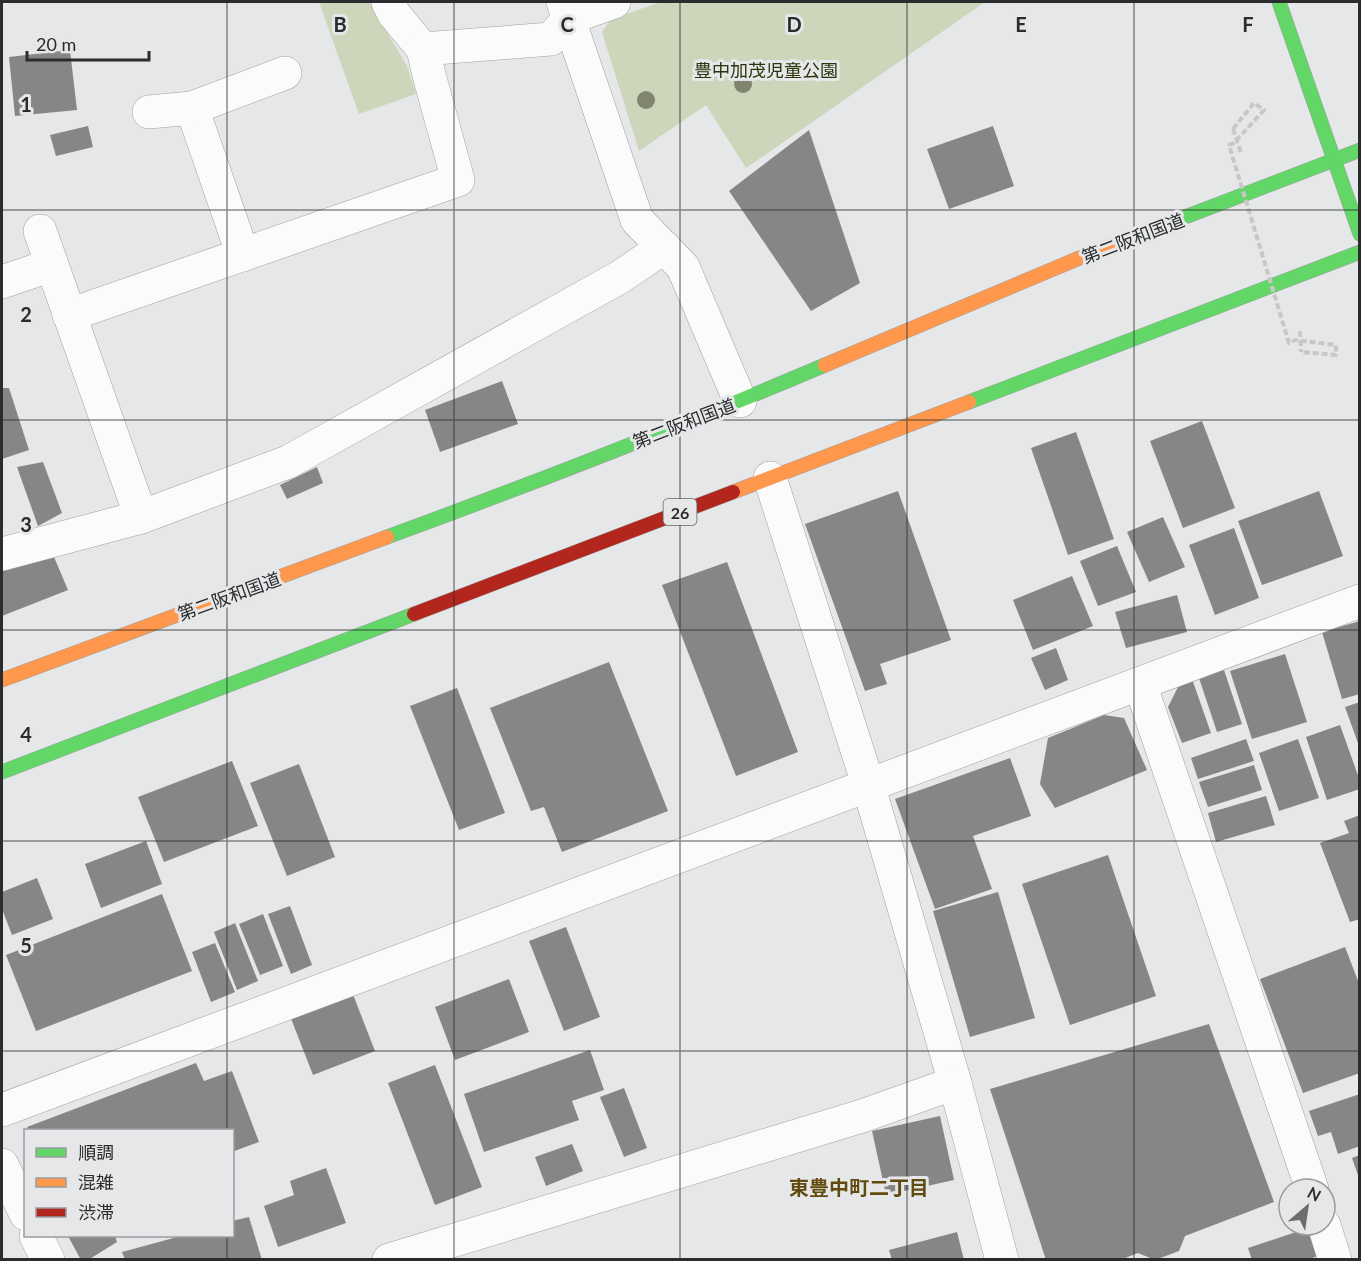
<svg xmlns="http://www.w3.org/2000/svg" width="1361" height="1261" viewBox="0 0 1361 1261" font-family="Lato,'Noto Sans JP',sans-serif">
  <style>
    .green { fill: #cdd5ba }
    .building { fill: #868687 }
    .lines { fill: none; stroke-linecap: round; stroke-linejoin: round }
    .street-casing { stroke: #a0a0a1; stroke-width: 34 }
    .fast-casing { stroke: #a0a0a1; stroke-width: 15 }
    .slow-casing { stroke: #a0a0a1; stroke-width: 15 }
    .jam-casing { stroke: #a0a0a1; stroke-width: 15 }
    .path { stroke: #c7c7c8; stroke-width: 4; stroke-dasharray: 6 3; stroke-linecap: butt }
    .street { stroke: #fbfbfc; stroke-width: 33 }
    .fast { stroke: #63d668; stroke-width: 14 }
    .slow { stroke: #ff974d; stroke-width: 14 }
    .jam { stroke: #b3261e; stroke-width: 14 }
    .path-bridge { stroke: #c7c7c8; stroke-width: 4; stroke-dasharray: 6 3; stroke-linecap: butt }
    .tree { fill: #808570 }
    .grid { fill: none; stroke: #2b2c2d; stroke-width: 1.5; stroke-opacity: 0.55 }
    .labels { text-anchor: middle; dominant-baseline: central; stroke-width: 6; stroke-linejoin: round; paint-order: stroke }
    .shield { fill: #e5e7e9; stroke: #636465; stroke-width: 1.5 }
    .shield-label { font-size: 16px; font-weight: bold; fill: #2b2c2d }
    .park-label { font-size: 18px; fill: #2c350e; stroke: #e5e7e9 }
    .street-label { font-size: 18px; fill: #2b2c2d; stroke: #e5e7e9 }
    .neighbourhood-label { font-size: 20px; font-weight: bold; fill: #614b0e; stroke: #e5e7e9 }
    .grid-label { font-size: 20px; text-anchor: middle; font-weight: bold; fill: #2b2c2d; stroke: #e5e7e9; stroke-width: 6; stroke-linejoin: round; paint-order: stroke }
  </style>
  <rect width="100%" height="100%" fill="#e6e7e8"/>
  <g class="green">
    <path d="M319,2H369L407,66L416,94L359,114Z"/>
    <path d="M661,2H985L746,168L706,105L639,151L602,32L611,19Z"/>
  </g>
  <g class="building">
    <path d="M70,50L77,110L15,116L9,57Z"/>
    <path d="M88,126L93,147L56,156L50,135Z"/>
    <path d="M993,126L1014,186L949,209L927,149Z"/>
    <path d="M809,130L860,283L811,311L729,191Z"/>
    <path d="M502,381L518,424L440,452L425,410Z"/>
    <path d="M2,388H9L29,450L2,459Z"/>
    <path d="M1202,421L1235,508L1183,528L1150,441Z"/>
    <path d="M1076,432L1114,539L1068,555L1031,448Z"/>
    <path d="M43,462L62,513L38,526L17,467Z"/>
    <path d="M317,467L323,483L287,499L280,485Z"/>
    <path d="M898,491L951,640L880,664L887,684L865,691L805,524Z"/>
    <path d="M1319,491L1343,556L1262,585L1238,521Z"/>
    <path d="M1163,517L1185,567L1149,582L1127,532Z"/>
    <path d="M1234,528L1259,598L1215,615L1189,545Z"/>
    <path d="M1117,546L1136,592L1098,606L1080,561Z"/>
    <path d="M54,557L68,590L2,616V571Z"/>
    <path d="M727,562L798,752L736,776L662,585Z"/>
    <path d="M1072,576L1093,626L1033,650L1013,600Z"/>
    <path d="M1177,595L1187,632L1126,648L1115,612Z"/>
    <path d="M1360,621V694L1342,699L1322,632Z"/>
    <path d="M1056,648L1068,680L1045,690L1031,658Z"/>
    <path d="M1285,654L1307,722L1252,739L1230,671Z"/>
    <path d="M609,662L668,811L562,852L544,807L531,811L490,708Z"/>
    <path d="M1224,670L1242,724L1217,732L1199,678Z"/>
    <path d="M1192,679L1211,733L1182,743L1168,707L1179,685Z"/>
    <path d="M457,688L505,813L459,830L410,706Z"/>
    <path d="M1360,702V746H1359L1345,707Z"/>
    <path d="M1104,715L1124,718L1147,770L1055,808L1040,784L1048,738Z"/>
    <path d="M1340,725L1360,781V789L1327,800L1306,737Z"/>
    <path d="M1246,739L1254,761L1198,779L1191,758Z"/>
    <path d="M1298,739L1319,798L1279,811L1259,753Z"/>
    <path d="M1010,758L1031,816L973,836L992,889L935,909L895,799Z"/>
    <path d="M232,761L258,826L164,862L138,797Z"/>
    <path d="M299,764L335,857L287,876L250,783Z"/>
    <path d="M1254,765L1262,790L1208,807L1199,782Z"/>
    <path d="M1266,796L1275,825L1216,842L1208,813Z"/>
    <path d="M1360,815V919L1350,922L1320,843L1349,833L1344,821Z"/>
    <path d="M146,841L162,884L101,908L85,864Z"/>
    <path d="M1108,855L1156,996L1070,1025L1022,884Z"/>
    <path d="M37,878L53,919L12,935L2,909V892Z"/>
    <path d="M998,892L1035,1018L970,1037L933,911Z"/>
    <path d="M162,894L192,971L36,1031L6,955Z"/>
    <path d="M290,906L312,965L291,974L268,914Z"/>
    <path d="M263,914L283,966L260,975L239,924Z"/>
    <path d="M235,923L258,981L237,990L214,932Z"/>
    <path d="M566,927L600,1017L564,1031L529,941Z"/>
    <path d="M215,943L235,992L211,1002L192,952Z"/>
    <path d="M1345,947L1360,986V1073L1303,1093L1260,979Z"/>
    <path d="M509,979L529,1032L455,1060L435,1007Z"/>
    <path d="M352,992L375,1051L313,1075L290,1016Z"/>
    <path d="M1209,1024L1274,1202L1185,1236L1179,1251L1155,1260L1138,1253L1120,1260H1046L990,1089Z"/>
    <path d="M590,1050L604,1090L572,1101L579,1120L484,1152L464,1094Z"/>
    <path d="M196,1063L204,1081L232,1071L259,1142L232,1152V1130H29L27,1127Z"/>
    <path d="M435,1065L482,1187L435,1205L388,1083Z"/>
    <path d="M624,1088L647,1148L624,1157L600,1097Z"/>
    <path d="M1360,1094V1146L1338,1154L1331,1132L1318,1136L1309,1111Z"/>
    <path d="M940,1116L954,1180L886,1195L872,1131Z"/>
    <path d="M572,1144L583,1171L546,1186L535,1157Z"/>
    <path d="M1360,1155V1178H1359L1352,1158Z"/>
    <path d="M326,1168L346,1223L278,1247L264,1206L294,1195L290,1181Z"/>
    <path d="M249,1217L262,1260H125L122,1252L181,1236H232V1221Z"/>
    <path d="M1308,1228L1318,1256L1307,1260H1252L1248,1248Z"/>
    <path d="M957,1232L964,1260H892L889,1250Z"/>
    <path d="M68,1236H115L117,1242L88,1260H81Z"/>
  </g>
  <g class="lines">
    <defs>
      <g id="street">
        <path d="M388,2L394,14L423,49L551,39L569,18L614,2"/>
        <path d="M563,2L637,220L683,267L740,401"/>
        <path d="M192,108L243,255"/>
        <path d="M149,112L192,108L285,73"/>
        <path d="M40,231L141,517"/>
        <path d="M2,282L52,265"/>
        <path d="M69,315L458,180L429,75L423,49"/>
        <path d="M770,478L868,784L955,1083L1002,1260"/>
        <path d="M2,554L141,517L288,462L620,277L664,247"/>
        <path d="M1140,684L1312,1189"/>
        <path d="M2,1110L1360,601"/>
        <path d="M2,1165L26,1214"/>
        <path d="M1324,1225L1335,1260"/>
        <path d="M36,1236L48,1260"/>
        <path d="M389,1260L862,1116L955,1083"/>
      </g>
      <g id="fast">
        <path d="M1279,2L1360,234"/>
        <path d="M1164,225L1360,150"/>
        <path d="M969,402L1360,252"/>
        <path d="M387,537C534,483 681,426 825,365"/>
        <path d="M2,772L414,614"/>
      </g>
      <g id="slow">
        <path d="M825,365L1077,259L1164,225"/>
        <path d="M733,492L969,402"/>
        <path d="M2,680L387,537"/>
      </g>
      <path id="jam" d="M414,614L733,492"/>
    </defs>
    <use href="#street" class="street-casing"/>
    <use href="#fast" class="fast-casing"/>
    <use href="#slow" class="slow-casing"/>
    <use href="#jam" class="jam-casing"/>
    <g class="path">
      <path d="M1233,129L1241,153"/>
      <path d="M1300,331L1301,352"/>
    </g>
    <use href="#street" class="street"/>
    <use href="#fast" class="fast"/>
    <use href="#slow" class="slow"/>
    <use href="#jam" class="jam"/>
    <path class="path-bridge" d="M1233,129L1254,103L1264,110L1234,143L1229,145L1289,343L1295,340L1336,345V355L1301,352"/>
  </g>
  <g class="tree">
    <circle cx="743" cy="84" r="9"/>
    <circle cx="646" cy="100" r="9"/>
  </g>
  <path class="grid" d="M227,2V1130M454,2V1260M680,2V1260M907,2V1260M1134,2V1260M2,210H1360M2,420H1360M2,630H1360M2,841H1360M2,1051H1360M227,1236V1260"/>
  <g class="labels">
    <rect class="shield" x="663.5" y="499" width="33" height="26" rx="4.5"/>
    <g class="shield-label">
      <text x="680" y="512">26</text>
    </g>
    <g class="park-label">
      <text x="766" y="70">豊中加茂児童公園</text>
    </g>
    <g class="street-label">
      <text transform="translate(1133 238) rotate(-21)">第二阪和国道</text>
      <text transform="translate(684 423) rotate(-21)">第二阪和国道</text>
      <text transform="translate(229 596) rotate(-20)">第二阪和国道</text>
    </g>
    <g class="neighbourhood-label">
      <text x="859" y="1187">東豊中町二丁目</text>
    </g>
  </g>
  <g class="grid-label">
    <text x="340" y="32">B</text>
    <text x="567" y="32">C</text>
    <text x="794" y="32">D</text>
    <text x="1021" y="32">E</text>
    <text x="1248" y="32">F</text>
    <text x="26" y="112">1</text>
    <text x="26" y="322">2</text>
    <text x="26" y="532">3</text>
    <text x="26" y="742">4</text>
    <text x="26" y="953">5</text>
  </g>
  <rect width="1361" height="1261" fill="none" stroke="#2b2c2d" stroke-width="6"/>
  <rect x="24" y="1129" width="210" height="108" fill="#e5e7e9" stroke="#9b9c9e" stroke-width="1.5"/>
  <rect x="36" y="1148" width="30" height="9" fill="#63d668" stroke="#9b9c9e" stroke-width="1.5"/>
  <text x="78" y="1159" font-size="18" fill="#2b2c2d">順調</text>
  <rect x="36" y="1178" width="30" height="9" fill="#ff974d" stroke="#9b9c9e" stroke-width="1.5"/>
  <text x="78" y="1189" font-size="18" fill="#2b2c2d">混雑</text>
  <rect x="36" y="1208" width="30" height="9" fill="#b3261e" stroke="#9b9c9e" stroke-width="1.5"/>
  <text x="78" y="1219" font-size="18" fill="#2b2c2d">渋滞</text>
  <g transform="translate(1307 1207) rotate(29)"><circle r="28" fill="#e5e7e9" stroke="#9b9c9e" stroke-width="1.5"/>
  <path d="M0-4.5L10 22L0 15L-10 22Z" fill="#6c6d6e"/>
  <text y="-9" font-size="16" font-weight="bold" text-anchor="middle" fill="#2b2c2d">N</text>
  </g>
  <path d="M27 51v9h122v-9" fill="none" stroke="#2b2c2d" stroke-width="3"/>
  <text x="36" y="51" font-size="18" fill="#2b2c2d" stroke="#e5e7e9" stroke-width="4.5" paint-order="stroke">20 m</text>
</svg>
